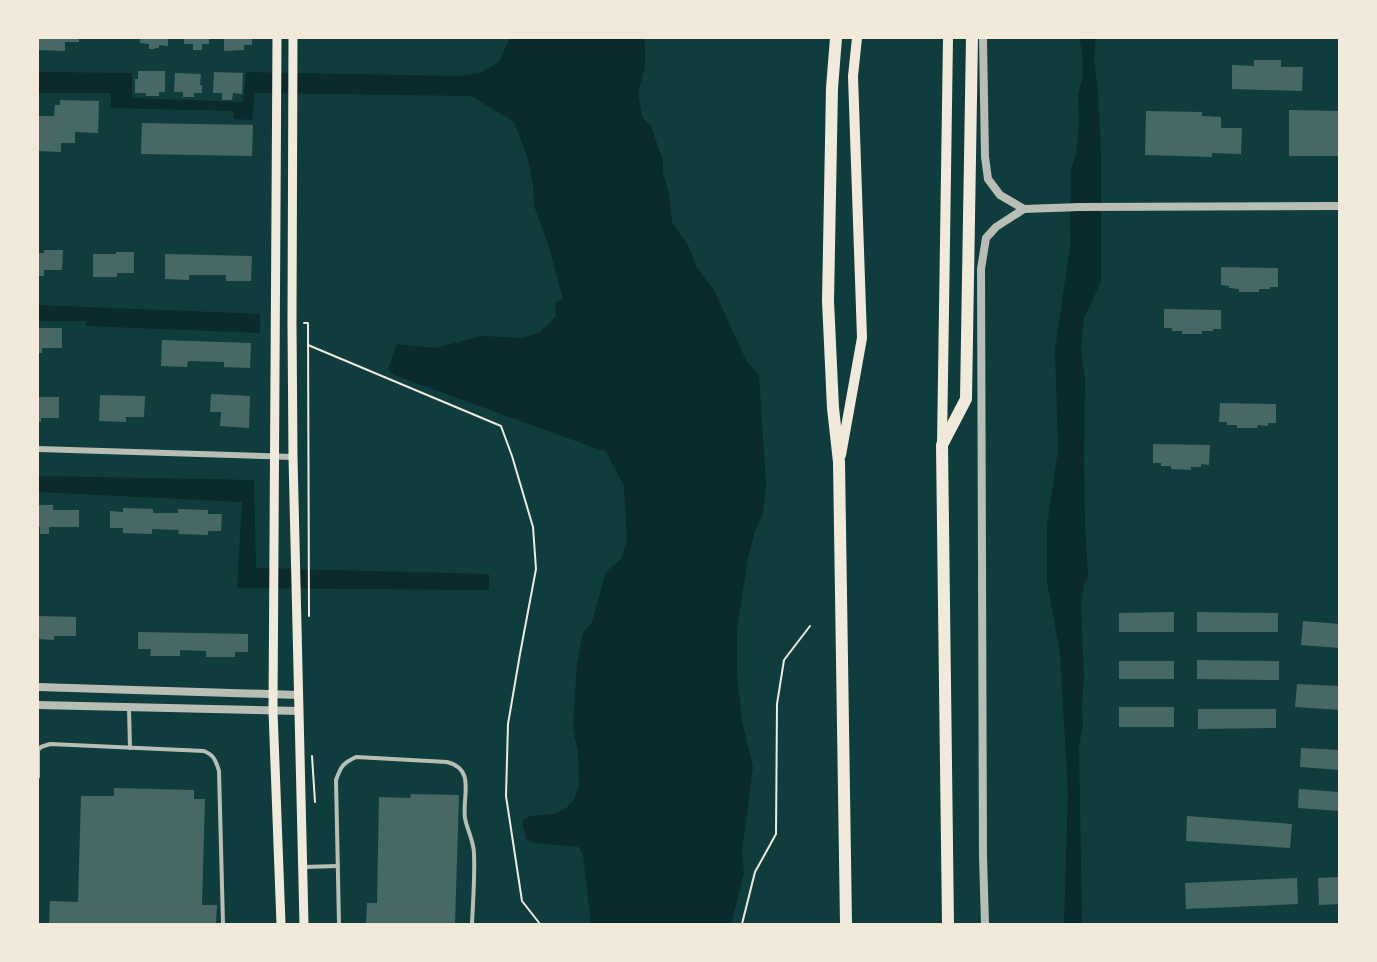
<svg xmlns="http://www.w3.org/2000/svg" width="1377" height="962" viewBox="0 0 1377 962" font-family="'Public Sans',sans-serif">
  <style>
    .water { fill: #0a2a2b }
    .building { fill: #486865 }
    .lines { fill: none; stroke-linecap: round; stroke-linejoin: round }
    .path { stroke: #f1e9da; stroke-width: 2 }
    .service { stroke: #b8beb3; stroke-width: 4 }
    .minor { stroke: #b8beb3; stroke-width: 6 }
    .tertiary { stroke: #b8beb3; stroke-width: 8 }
    .secondary { stroke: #f1e9da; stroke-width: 9 }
    .primary { stroke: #f1e9da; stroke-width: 10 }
    .trunk { stroke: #f1e9da; stroke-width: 12 }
  </style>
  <rect width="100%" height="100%" fill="#0f3d3e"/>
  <g class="water">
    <path d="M510,38H644L645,45V67L638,93L641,111L643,118L651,126L663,161V173L669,194L672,222L689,247L697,268L714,290L746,360L759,375L766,484L763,514L755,531L748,558L737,629V675L742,720L753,767L742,852L744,873L731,924H591L583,855L579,847L535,843L526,840L522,820L530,816L554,814L565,809L574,800L579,785L578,753L573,727L577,663L583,633L592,622L606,572L621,559L627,540L624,486L606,452L394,375L388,369L397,344L435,348L482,336L523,338L540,332L556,316L555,302L563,299L549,247L534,206L533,186L528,159L514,122L471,96L255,93L252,120L234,119V111L111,108V93H38V72L132,73V98L243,102L246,72L458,76L480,73L499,62Z"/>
    <path d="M1079,38H1096L1094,59L1098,91L1101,154V282L1084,318L1081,347L1085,380L1084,459L1085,523L1088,577L1084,584L1081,603L1084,677L1082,705L1083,725L1079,746L1082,924H1064L1068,793L1060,653L1047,582V525L1058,450L1055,349L1070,246L1071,170L1076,154L1079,120L1078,95L1083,76L1082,51Z"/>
    <path d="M38,305L260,314V333L86,326V321H38Z"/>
    <path d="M38,476L254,480L256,568L489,574V590L237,588L242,502L38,492Z"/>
  </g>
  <g class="building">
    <path d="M38,38H79V42H65V51L38,50Z"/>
    <path d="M140,38H168V46L159,45V48H155V49H149V44L140,43Z"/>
    <path d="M184,38H209V44H202V50H193V44H184Z"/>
    <path d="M224,38H252V45H244V50L224,51Z"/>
    <path d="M1254,60H1281V67H1303L1302,91L1232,89V65L1254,66Z"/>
    <path d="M138,71H165V92H159V96H146V93H135V79H138Z"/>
    <path d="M214,72L243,73L242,94L233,93L232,100H222V93H213Z"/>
    <path d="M175,73L201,74L200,85H202V93H194V97H183V92H174Z"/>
    <path d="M60,100L99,101L98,133L75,132V143H61V152L38,151V116H54L55,105H60Z"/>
    <path d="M1289,110L1340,111V156H1289Z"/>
    <path d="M1146,111L1202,112V116L1221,117V128H1242L1241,154L1212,153V157L1145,155Z"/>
    <path d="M142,123L253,125L252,156L141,154Z"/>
    <path d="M44,250H63L62,270H44V276H38V253H44Z"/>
    <path d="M116,252H134V273H117V277H93V254H116Z"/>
    <path d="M165,254L252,256L251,281H226V275H189V280L165,279Z"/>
    <path d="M1221,267L1278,268V287H1270V289H1259V292H1239V289L1229,288V286L1221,285Z"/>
    <path d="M1164,309L1221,310V329H1213V331H1202V334H1182V331H1172V328H1164Z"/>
    <path d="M38,328H62V348H42V353H38Z"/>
    <path d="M162,340L251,343L250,368L224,367V362L188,361L187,367L161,366Z"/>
    <path d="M211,394L250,396L249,428L220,426L221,412H210Z"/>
    <path d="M100,395L145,396L144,417H126V422L99,421Z"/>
    <path d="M38,397H59V418H41V422H38Z"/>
    <path d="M1220,403L1276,404V423H1268V426L1258,425L1257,428H1237V425H1227V422H1219Z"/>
    <path d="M1153,444L1210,445L1209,465L1201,464V467H1191V470L1171,469V466H1161V463H1153Z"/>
    <path d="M38,505H53V510H79V527H49V534H40V527H38Z"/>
    <path d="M123,508L153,509V513H178V509L208,510V514H222L221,531H208V535L178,534L179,530L152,529V534L123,533V528H110V511L123,512Z"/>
    <path d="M1174,612V632H1119V613Z"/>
    <path d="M1197,612L1278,613V632H1197Z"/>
    <path d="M38,616L76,617V636H54V640L38,639Z"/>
    <path d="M1303,621L1340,624V648L1301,645Z"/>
    <path d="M138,632L248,634V652H235V657H206V651L180,650V656H150L151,649H138Z"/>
    <path d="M1197,660L1279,661V680L1197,679Z"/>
    <rect x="1119" y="661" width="55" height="18"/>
    <path d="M1297,684L1340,686V710L1295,707Z"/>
    <rect x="1119" y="707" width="55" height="20"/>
    <path d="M1198,709H1276V728L1198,729Z"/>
    <path d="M1301,748L1340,750V770L1300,767Z"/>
    <path d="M114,788L194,790V799H205L202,905H217L216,924H49L50,901L78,902L81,796H114Z"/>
    <path d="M1299,789L1340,792V811L1298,808Z"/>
    <path d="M411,794L459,795L455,924H366L367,903H377L379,797L410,798Z"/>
    <path d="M1187,816L1292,824L1290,848L1186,841Z"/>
    <path d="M1340,877V904L1319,905L1318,878Z"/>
    <path d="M1297,878L1298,904L1186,909L1185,883Z"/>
  </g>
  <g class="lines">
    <g class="path">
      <path d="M304,323H308L309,616"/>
      <path d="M308,345L501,426L512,456L533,527L536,569L520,654L508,724L506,796L522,901L540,924"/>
      <path d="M312,756L315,802"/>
      <path d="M742,924L755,872L776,834L777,704L784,660L810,626"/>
    </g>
    <g class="service">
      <path d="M129,708L130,748"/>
      <path d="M38,777V750L41,747L50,744L204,751C214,755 216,761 219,771L223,924"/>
      <path d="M303,867L338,866"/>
      <path d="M339,924L336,780C341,766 343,763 356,757L447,762C476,769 462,796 465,818C467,830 474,841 474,854C475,877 473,901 472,924"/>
    </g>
    <path class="minor" d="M38,449L293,457"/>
    <g class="tertiary">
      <path d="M983,38L985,157L988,179L1000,195L1024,209"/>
      <path d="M38,687L299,695"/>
      <path d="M38,705L299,711"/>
      <path d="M985,924L983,856L981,269L986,238L996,227L1024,209L1080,207L1340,206"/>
    </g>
    <g class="secondary">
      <path d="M277,38L273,711L281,924"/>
      <path d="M293,38L292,323L293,457L304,924"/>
    </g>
    <g class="primary">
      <path d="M942,445L948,38"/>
      <path d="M841,455L862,338L853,76L857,38"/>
    </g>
    <g class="trunk">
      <path d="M836,38L832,88L828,301L833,408L839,462L846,924"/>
      <path d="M948,924L942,445L966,399L972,38"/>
    </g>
  </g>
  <rect width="1377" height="962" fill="none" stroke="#f1e9da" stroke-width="78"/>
</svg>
